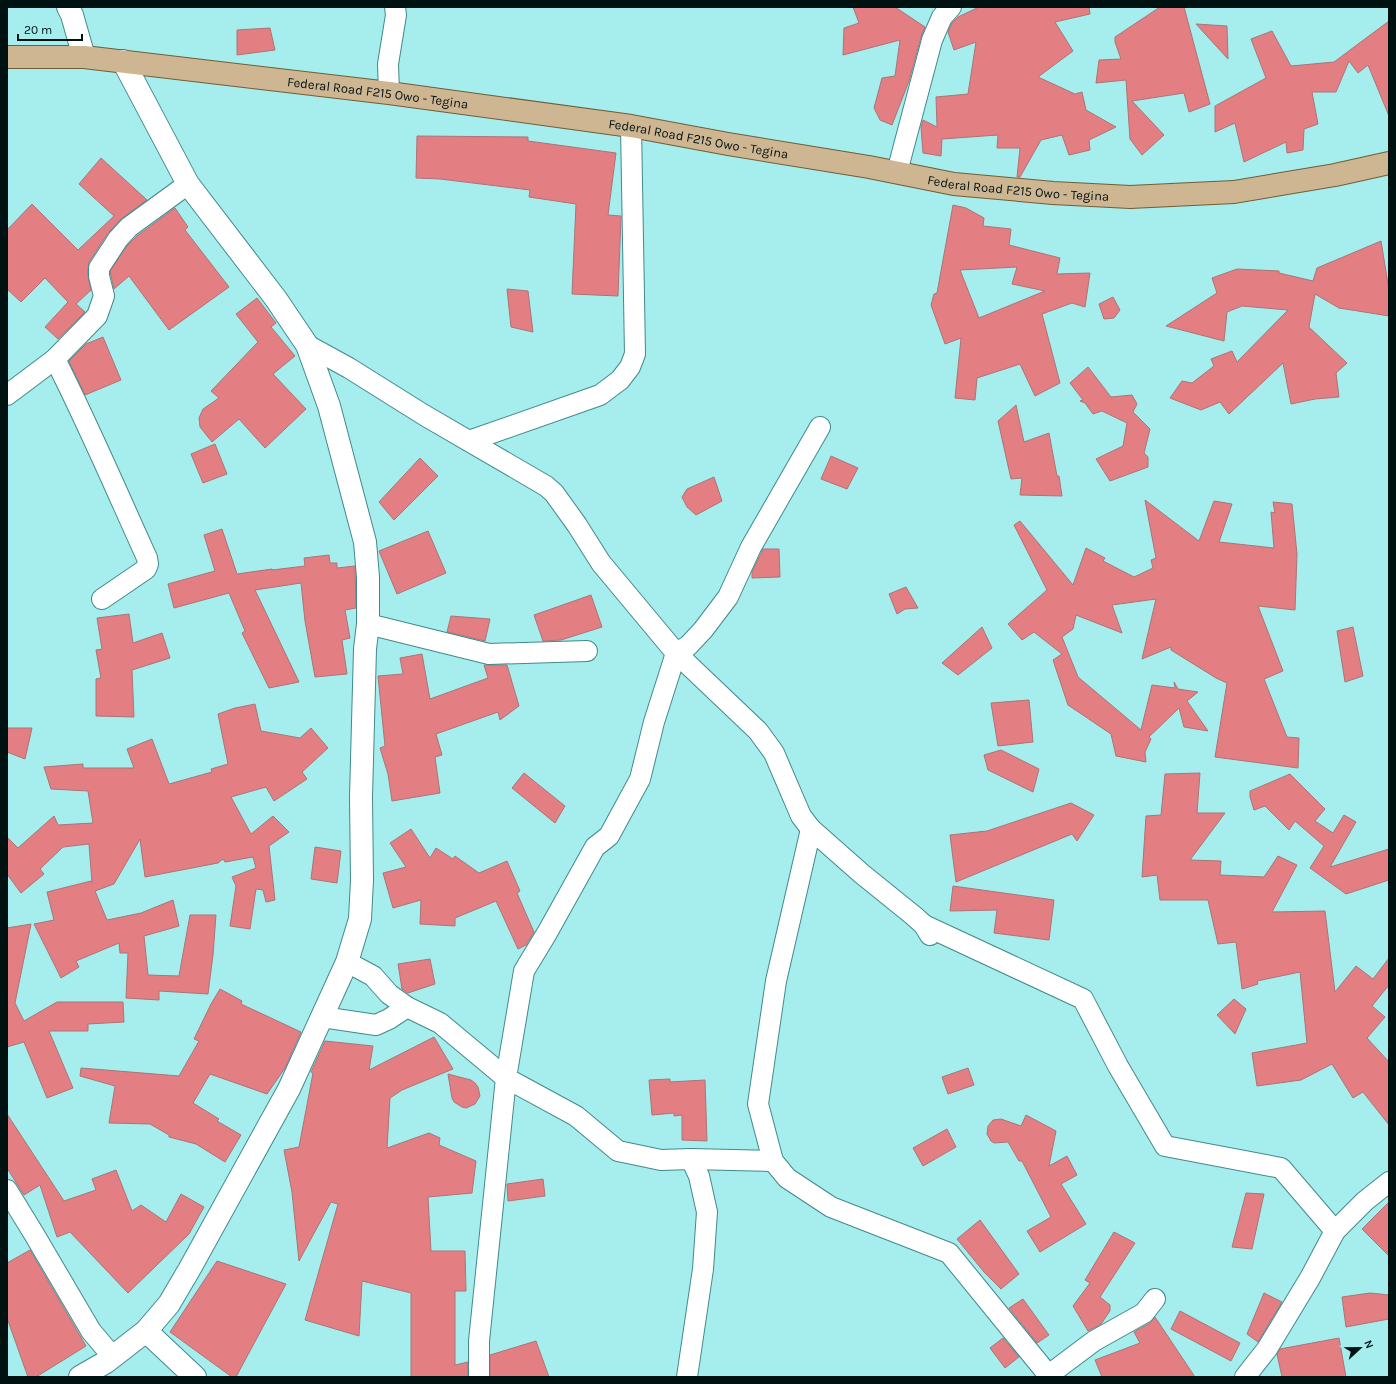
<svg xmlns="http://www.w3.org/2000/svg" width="1396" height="1384" viewBox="0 0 1396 1384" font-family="Karla,sans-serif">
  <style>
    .building { fill: #e37e83; stroke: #ac7476; fill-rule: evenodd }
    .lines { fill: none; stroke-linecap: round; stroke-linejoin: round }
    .minor-casing { stroke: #43898b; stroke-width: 22 }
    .tertiary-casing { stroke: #43898b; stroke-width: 24 }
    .primary-casing { stroke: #705d36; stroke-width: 24 }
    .minor { stroke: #fff; stroke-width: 20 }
    .tertiary { stroke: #fff; stroke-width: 22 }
    .primary { stroke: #ceb692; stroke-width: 22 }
    .labels { text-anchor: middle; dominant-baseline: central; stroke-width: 4; stroke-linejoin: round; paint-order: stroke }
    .street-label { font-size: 13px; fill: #001112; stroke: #a6edee }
  </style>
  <rect width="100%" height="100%" fill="#a6edee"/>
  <g class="building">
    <path d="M853,7H895L925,27L921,37L909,81L892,125L880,120L874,108L882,78L895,76L900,40L843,55L844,28L859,23Z"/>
    <path d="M979,7H1089L1090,14L1055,22L1073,51L1038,77L1075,94L1082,92L1086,110L1116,127L1089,140L1090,150L1069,155L1062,135L1041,140L1020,177H1017L1020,148H997L998,135L942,139L941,156L923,153L921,127L923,120L937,127L936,97L968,94L976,42L954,50L948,32L952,23L958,17Z"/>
    <path d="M1160,7H1184L1210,104L1189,112L1184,93L1132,101L1164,135L1142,155L1130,139L1126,80L1096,83L1099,60L1121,59L1115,42V37Z"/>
    <path d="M1389,21V116L1368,65L1358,73L1349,61L1336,92H1312L1318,124L1304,129L1303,150L1287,153L1286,142L1244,162L1235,123L1215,132V106L1266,78L1251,39L1272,31L1291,66L1334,62Z"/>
    <path d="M1196,24L1227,26L1228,59Z"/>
    <path d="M270,28L275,50L237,55V30Z"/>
    <path d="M417,136L528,137V141L616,153L608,215L621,216L618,296L572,294L576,204L529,197L530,190L440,179L416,178Z"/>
    <path d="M101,158L147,200L121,219L108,233L89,262L88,268V276L91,290L76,304L85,312L58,339L45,327L68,302L45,278L21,302L7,289V230L32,204L78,250L114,216L79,184Z"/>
    <path d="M953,205L966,208L984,218L983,226L1011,229L1009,245L1060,258L1057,274L1090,273L1085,307L1072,303L1042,314L1060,383L1035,396L1020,364L977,378L975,400L955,398L961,338L945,344L931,305L934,294L937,293ZM1017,267L1012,284L1045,291L979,318L960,270Z"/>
    <path d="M175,208L188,227L185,230L229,287L169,330L129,276L114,289L110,271L127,246L137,236Z"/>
    <path d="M1381,241L1389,290V316L1339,308L1315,294L1309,327L1347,363L1336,373L1339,397L1315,399L1291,404L1283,363L1229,414L1220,402L1201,410L1170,398L1182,381L1192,383L1214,366L1211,359L1232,351L1237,362L1288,310L1242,306L1227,312L1224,341L1166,326L1217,293L1212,278L1237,269L1279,271V273L1313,281L1317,268Z"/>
    <path d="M507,289L528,291L533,332L511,327Z"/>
    <path d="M1113,297L1120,310L1114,318L1104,319L1099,304Z"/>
    <path d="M257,298L276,323L271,327L295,356L273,374L306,409L265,448L239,419L212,442L200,427L199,418L203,409L219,398L211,391L258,342L236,314Z"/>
    <path d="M103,337L121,380L85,395L69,361L86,344Z"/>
    <path d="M1088,367L1111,397L1132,395L1137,404L1133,412L1150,429L1144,453L1148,457V467L1110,481L1096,459L1123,446L1127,423L1102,411L1093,414L1085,403L1080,401L1083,400L1070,383Z"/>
    <path d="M1016,405L1024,442L1049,433L1057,476H1059L1062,496L1020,495L1022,478L1011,479L998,421Z"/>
    <path d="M215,444L227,474L203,483L191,454Z"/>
    <path d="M831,456L858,468L847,489L821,479Z"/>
    <path d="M420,458L438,476L394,520L379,502Z"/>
    <path d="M714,477L722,501L696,515L687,507L682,497L687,489Z"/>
    <path d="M1145,500L1199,541L1214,501L1232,504L1219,542L1274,548L1271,512L1275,513L1273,502L1292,504L1297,554L1295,610L1258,606L1283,671L1264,679L1287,737L1299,738L1298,768L1215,757L1227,683L1216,678L1171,650V647L1142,659L1156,599L1112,605L1122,633L1076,615L1073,629L1062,637L1078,677L1141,730L1152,685L1175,688L1174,682L1178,689L1198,692L1187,701L1208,731L1184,727L1179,708L1149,737L1151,739L1145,752L1146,762L1116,756L1111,734L1068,705L1053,660L1062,654L1034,632L1022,640L1008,624L1047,590L1014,525L1020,521L1073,585L1086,548L1105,558L1103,561L1134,577L1153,568L1151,560L1156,558Z"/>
    <path d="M222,529L237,574L272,569V570L305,566L304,558L329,555L330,563H337V568L355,566L356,608L345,610L350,638L342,640L347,674L315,677L305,621L301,583L255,590L299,682L269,688L242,633L245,631L229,593L174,608L168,584L215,571L204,535Z"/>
    <path d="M428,531L446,573L397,594L379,551Z"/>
    <path d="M763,549H779L780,577L752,578V572Z"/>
    <path d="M906,587L918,608L905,609L897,614L889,594Z"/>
    <path d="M591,595L602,627L561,640L543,641L534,615Z"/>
    <path d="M129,614L133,643L162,633L170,658L132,670L134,717L96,716V679L101,678L96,650L102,649L97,618Z"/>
    <path d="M451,616L490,619L485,641L447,632Z"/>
    <path d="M982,627L992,648L958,675L942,663Z"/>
    <path d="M1353,627L1363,676L1345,682L1337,631Z"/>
    <path d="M422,654L430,699L488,678L484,665H507L519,706L500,720L498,712L436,734L442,755L435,757L440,793L392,801L388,774L380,748L385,746L378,676L403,674L400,658Z"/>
    <path d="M1029,700L1033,742L998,746L991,703Z"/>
    <path d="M255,704L261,731L300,738L311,728L328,748L302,772L307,779L274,801L266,787L231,797L251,834L273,816L289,832L269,846L275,900L266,902L263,890L256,889L250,929L230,926L236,886L232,877L256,868L253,857L225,862L223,859L218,863L145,877L140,839L114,884L95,891L107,920L141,913L173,900L179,926L144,936L148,975L179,976L190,915H216L213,955L208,994L159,991V1000L126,998L128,953H120L119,943L76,961L79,967L61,978L34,924L54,920L47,892L91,881L92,883L89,844L63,847L40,869L44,874L21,893L7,874V837L18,848L54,816L58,825L93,823L88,791L51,789L44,767L83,764V768H134L127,749L152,739L169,784L212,772L211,769L228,764L218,714L235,708Z"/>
    <path d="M7,728H32L25,759L7,752Z"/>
    <path d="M1001,750L1039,769L1033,792L988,770L984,755Z"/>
    <path d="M524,773L565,806L555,823L512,788Z"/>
    <path d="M1200,773L1197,813H1225L1190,860L1221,861L1220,875L1264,877L1278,856L1297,865L1272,912L1325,911L1335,992L1356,966L1373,979L1389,958V985L1372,1006L1385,1017L1367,1038L1389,1062V1125L1363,1092L1353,1098L1332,1064L1301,1080L1257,1086L1252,1053L1307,1043L1300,972L1257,981L1258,984L1242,989L1236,942L1218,944L1208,900H1160L1157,875L1142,877L1146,816L1161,815L1165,774Z"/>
    <path d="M1290,774L1325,809L1315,821L1333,833L1344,815L1356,822L1330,867L1389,849V880L1346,894L1310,868L1324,846L1295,821L1289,830L1265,806L1254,810L1250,797V791Z"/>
    <path d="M1071,803L1094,815L1077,841L1072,834L956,882L950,835L987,831Z"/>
    <path d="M411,829L430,858L436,848L453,859L455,856L479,873L507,861L520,891L517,893L534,932L526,945L518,949L496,901L455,918V926L420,924L421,900L393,908L383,873L406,867L390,843Z"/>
    <path d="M315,847L341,851L337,883L311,879Z"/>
    <path d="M953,886L1054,900L1049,940L994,933L997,910L950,911Z"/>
    <path d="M31,924L15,1003L24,1021L57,1002H123L124,1022L88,1024V1031H49L73,1088L47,1098L24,1042L7,1047V928Z"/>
    <path d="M430,959L435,984L408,993L402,989L398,964Z"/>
    <path d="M220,989L242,1001L241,1004L301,1032L285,1068L267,1094L210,1074L193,1103L219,1119L217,1121L241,1135L225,1162L196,1144L169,1137V1135L150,1124L109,1123L115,1086L80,1076L81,1068L179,1076L199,1041L194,1039L211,1004Z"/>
    <path d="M1234,999L1246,1009L1235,1034L1217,1015Z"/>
    <path d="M434,1037L453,1069L402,1090L390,1098L387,1148L429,1133L440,1138L439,1145L476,1161L472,1193L428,1197L431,1251H465L466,1291H455V1365L468,1362V1377H411V1293L362,1281L359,1336L305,1320L338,1204L331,1202L299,1261L292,1192L284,1150L299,1147L313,1073L311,1072L325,1041L373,1046L369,1070Z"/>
    <path d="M968,1068L974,1085L948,1094L942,1077Z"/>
    <path d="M448,1074L471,1080L475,1083L478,1087L480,1096L475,1104L466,1108L462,1107L454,1102L452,1098Z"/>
    <path d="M670,1079V1082L705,1080L707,1141L682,1140V1115L674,1116V1113L652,1115L649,1080Z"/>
    <path d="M7,1114L64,1201L96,1190L92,1179L116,1170L132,1211L141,1205L166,1222L181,1194L204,1207L189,1234L128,1293L70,1232L57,1237L40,1185L24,1195L7,1168Z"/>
    <path d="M1026,1115L1056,1131L1049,1166L1067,1156L1077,1175L1061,1184L1086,1224L1040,1252L1027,1231L1051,1217L1022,1161H1019L1008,1142L994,1143L991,1141L987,1134L988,1126L993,1120L1001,1119L1021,1126Z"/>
    <path d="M947,1129L956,1147L923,1166L913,1148Z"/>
    <path d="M543,1179L545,1196L508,1201L507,1184Z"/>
    <path d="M1246,1193L1264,1194L1252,1249L1232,1247Z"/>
    <path d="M1389,1202V1256L1362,1229Z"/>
    <path d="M980,1220L1019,1274L1001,1289L984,1272L957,1239Z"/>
    <path d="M1114,1232L1135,1243L1100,1297L1110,1305V1311L1101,1324L1088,1331L1073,1306L1090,1283L1085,1280Z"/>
    <path d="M30,1250L86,1346L36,1377H28L7,1318V1263Z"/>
    <path d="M217,1261L286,1284L236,1377H232L170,1332Z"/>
    <path d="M1264,1293L1282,1302L1258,1342L1247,1334Z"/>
    <path d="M1370,1293L1389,1295V1319L1346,1327L1342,1297Z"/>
    <path d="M1023,1299L1049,1335L1037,1343L1009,1308Z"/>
    <path d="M1180,1311L1240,1343L1231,1361L1171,1329Z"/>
    <path d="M1155,1317L1195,1377H1102L1095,1360L1140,1343L1134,1332L1150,1323Z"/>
    <path d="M1003,1338L1019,1357L1005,1368L990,1348Z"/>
    <path d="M1339,1338L1346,1377H1282L1277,1354L1280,1349Z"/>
    <path d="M536,1341L549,1377H490V1355Z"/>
  </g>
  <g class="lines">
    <defs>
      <g id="minor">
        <path d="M389,93L388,64L396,15L395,7"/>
        <path d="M897,172L932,40L942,17L951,7"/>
        <path d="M307,345L349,368L424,415L546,486L554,493L577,525L601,563L676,653L758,731L774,753L801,816L811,829L862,874L914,916L924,925L930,935"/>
        <path d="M55,359C88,424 117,492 147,558L148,564L146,569L102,599"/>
        <path d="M7,395L55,359L97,316L104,296L99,276V268L118,239L129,227L188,184"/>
        <path d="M469,441L600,395L620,380L630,367L635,354L631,126"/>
        <path d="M368,624L489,654L587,651"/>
        <path d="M811,829L776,981L758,1104L773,1161L787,1178L831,1207L949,1253L1050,1377"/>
        <path d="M924,925L1083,999L1118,1066L1165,1146L1281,1168L1335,1231"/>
        <path d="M347,962L373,976L389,994L407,1007L440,1023L506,1078L576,1116L618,1151L661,1160L691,1159L699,1176L707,1212L703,1269L687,1377"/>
        <path d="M322,1017L376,1025L389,1019L407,1007"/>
        <path d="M691,1159L773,1161"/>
        <path d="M7,1190L34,1234L91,1331L113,1357"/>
        <path d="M479,1377V1341L506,1078L524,971L547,933L595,847L609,836L640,779L654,722L676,653L688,646L703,630L728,597L751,547L820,427"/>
        <path d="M1046,1377L1094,1341L1144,1313L1155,1299"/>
        <path d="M1245,1377L1267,1349L1310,1278L1335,1231L1365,1201L1389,1182"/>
      </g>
      <g id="tertiary">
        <path d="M68,7L72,15L84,57"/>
        <path d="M146,1331L195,1377"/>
        <path d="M80,1377L106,1362L146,1331L169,1304L189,1270L289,1089L347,962L360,919L362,880L361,797L365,649L368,624V577L365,542L329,406L307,345L276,299L188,184L123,61"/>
      </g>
      <g id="primary">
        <path id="s1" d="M7,57H84L389,93L631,126L728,144L869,167L954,184L1053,193L1130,197L1234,192L1335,175L1389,163"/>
      </g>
    </defs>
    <use href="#minor" class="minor-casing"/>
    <use href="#tertiary" class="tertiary-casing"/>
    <use href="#primary" class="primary-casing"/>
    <use href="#minor" class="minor"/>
    <use href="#tertiary" class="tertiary"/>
    <use href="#primary" class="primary"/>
  </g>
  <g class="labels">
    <g class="street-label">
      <text stroke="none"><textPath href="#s1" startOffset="373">Federal Road F215 Owo - Tegina</textPath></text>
      <text stroke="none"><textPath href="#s1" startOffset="697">Federal Road F215 Owo - Tegina</textPath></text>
      <text stroke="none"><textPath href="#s1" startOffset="1021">Federal Road F215 Owo - Tegina</textPath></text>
    </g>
  </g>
  <rect width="1396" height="1384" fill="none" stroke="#001112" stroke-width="16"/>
  <g transform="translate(1360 1348) rotate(68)" stroke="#a6edee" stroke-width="3" paint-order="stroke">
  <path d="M0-3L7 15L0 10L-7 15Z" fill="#001112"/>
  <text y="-6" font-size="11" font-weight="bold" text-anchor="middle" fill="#001112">N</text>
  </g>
  <path d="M18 34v6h64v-6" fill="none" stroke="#001112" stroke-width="2"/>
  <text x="24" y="34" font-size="12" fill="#001112" stroke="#a6edee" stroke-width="3" paint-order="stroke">20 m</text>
</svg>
